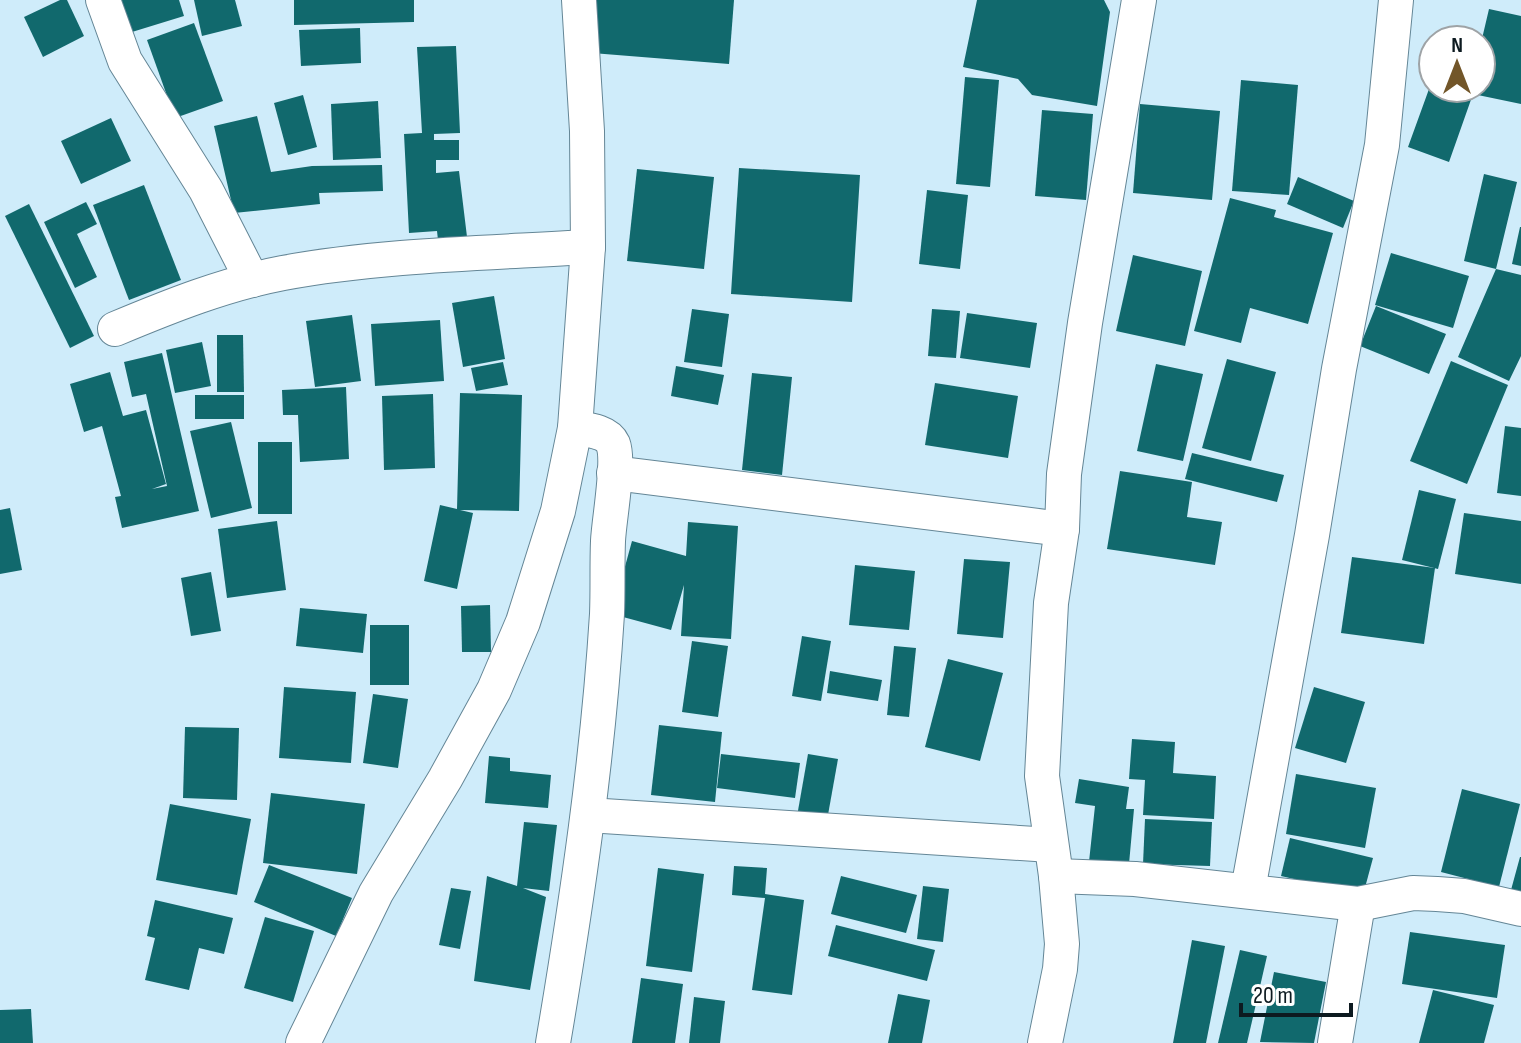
<svg xmlns="http://www.w3.org/2000/svg" width="1521" height="1043" viewBox="0 0 1521 1043" font-family="'Sofia Sans Condensed',sans-serif">
  <style>
    .building { fill: #11696d }
    .lines { fill: none; stroke-linecap: round; stroke-linejoin: round }
    .minor-casing { stroke: #648696; stroke-width: 36 }
    .minor { stroke: #fff; stroke-width: 34 }
  </style>
  <rect width="100%" height="100%" fill="#cfecfa"/>
  <g class="building">
    <path d="M60,0H67L84,36L43,57L24,17Z"/>
    <path d="M107,0H179L184,16L119,36Z"/>
    <path d="M194,0H235L242,26L202,36Z"/>
    <path d="M294,0H414V22L294,25Z"/>
    <path d="M596,0H734L729,64L592,53Z"/>
    <path d="M977,0H1104L1110,12L1097,106L1032,95L1018,79L963,67Z"/>
    <path d="M1489,9L1521,16V104L1473,94L1449,162L1408,147L1433,78V88H1481V43Z"/>
    <path d="M194,23L223,101L175,118L147,40Z"/>
    <path d="M360,28L361,63L301,66L299,30Z"/>
    <path d="M456,46L460,133L434,134V140H459V160H436V173L459,171L468,245L439,249L437,231L409,233L404,134L422,133L417,47Z"/>
    <path d="M965,77L999,80L990,187L956,184Z"/>
    <path d="M1241,80L1298,85L1289,195L1232,191Z"/>
    <path d="M303,95L317,147L288,155L274,103Z"/>
    <path d="M378,101L381,158L333,160L331,104Z"/>
    <path d="M1140,104L1220,111L1212,200L1133,193Z"/>
    <path d="M1042,110L1093,114L1086,200L1035,196Z"/>
    <path d="M257,116L271,172L312,166L382,165L383,191L319,193L320,204L234,213L214,126Z"/>
    <path d="M111,118L131,161L81,184L61,141Z"/>
    <path d="M739,168L860,175L852,302L731,294Z"/>
    <path d="M637,169L714,177L704,269L627,261Z"/>
    <path d="M1484,174L1517,182L1496,269L1521,275V356L1509,381L1458,357L1496,269L1464,261Z"/>
    <path d="M1298,177L1354,201L1343,228L1287,204Z"/>
    <path d="M144,185L181,280L129,300L93,205Z"/>
    <path d="M927,190L968,195L960,269L919,264Z"/>
    <path d="M1230,198L1276,210L1274,217L1333,233L1308,324L1250,308L1241,343L1194,331Z"/>
    <path d="M86,202L97,224L77,234L97,277L75,288L44,222Z"/>
    <path d="M29,204L94,336L70,348L5,216Z"/>
    <path d="M1520,227H1521V266L1512,264Z"/>
    <path d="M1391,253L1469,276L1453,328L1375,305Z"/>
    <path d="M1133,255L1202,271L1185,346L1116,331Z"/>
    <path d="M494,296L505,359L463,367L452,303Z"/>
    <path d="M1376,306L1446,334L1429,374L1360,346Z"/>
    <path d="M692,309L729,314L722,367L684,362Z"/>
    <path d="M932,309L960,311L956,358L928,356Z"/>
    <path d="M967,313L1037,323L1030,368L960,358Z"/>
    <path d="M352,315L361,381L315,387L306,321Z"/>
    <path d="M440,320L444,381L375,386L371,324Z"/>
    <path d="M217,335H243L244,392H217Z"/>
    <path d="M202,342L211,386L175,393L166,350Z"/>
    <path d="M162,353L199,511L122,528L115,497L121,496L102,426L84,432L70,384L110,372L123,416L146,410L166,484L152,489L167,486L146,394L132,397L124,362Z"/>
    <path d="M1227,359L1276,372L1251,461L1202,448Z"/>
    <path d="M1451,361L1508,385L1467,484L1410,461Z"/>
    <path d="M503,362L508,385L476,391L471,368Z"/>
    <path d="M1156,364L1203,374L1183,461L1137,451Z"/>
    <path d="M676,366L724,375L718,405L671,396Z"/>
    <path d="M752,373L792,377L782,475L742,470Z"/>
    <path d="M935,383L1018,396L1008,458L925,445Z"/>
    <path d="M346,387L349,459L300,462L298,415H283L282,390Z"/>
    <path d="M460,393L522,395L519,511L460,510L473,513L457,589L424,581L440,505L457,509Z"/>
    <path d="M433,394L435,468L384,470L382,396Z"/>
    <rect x="195" y="395" width="49" height="24"/>
    <path d="M231,422L252,508L211,518L190,431Z"/>
    <path d="M1505,426L1521,428V496L1497,493Z"/>
    <rect x="258" y="442" width="34" height="72"/>
    <path d="M1192,453L1284,475L1277,502L1185,479Z"/>
    <path d="M1120,471L1192,482L1187,517L1222,522L1215,565L1107,549Z"/>
    <path d="M1419,490L1456,499L1438,569L1402,560Z"/>
    <path d="M10,508L22,570L0,574V510Z"/>
    <path d="M1464,513L1521,521V584L1455,574Z"/>
    <path d="M277,521L286,590L227,598L218,529Z"/>
    <path d="M688,522L738,526L731,639L681,636L684,585L671,630L612,614L632,541L686,556Z"/>
    <path d="M1352,557L1435,568L1424,644L1341,633Z"/>
    <path d="M964,559L1010,562L1003,638L957,634Z"/>
    <path d="M855,565L915,571L909,630L849,625Z"/>
    <path d="M211,572L221,631L191,636L181,578Z"/>
    <path d="M490,605L491,652H462L461,606Z"/>
    <path d="M300,608L367,614L363,653L296,646Z"/>
    <rect x="370" y="625" width="39" height="60"/>
    <path d="M802,636L831,641L821,701L792,696Z"/>
    <path d="M692,641L728,646L718,717L682,712Z"/>
    <path d="M894,646L916,648L909,717L887,715Z"/>
    <path d="M948,659L1003,673L980,761L925,747Z"/>
    <path d="M830,671L882,680L878,701L827,693Z"/>
    <path d="M284,687L356,692L351,763L279,758Z"/>
    <path d="M1314,687L1365,702L1346,763L1295,748Z"/>
    <path d="M373,694L408,699L398,768L363,763Z"/>
    <path d="M659,725L722,732L715,802L651,795Z"/>
    <path d="M185,727L239,728L237,800L183,798Z"/>
    <path d="M1132,739L1175,742L1173,773L1216,776L1214,819L1143,815L1145,780L1129,779Z"/>
    <path d="M721,754L800,763L795,798L717,788Z"/>
    <path d="M808,754L838,759L826,826L796,822Z"/>
    <path d="M489,756L510,758V771L551,775L548,808L485,803Z"/>
    <path d="M1296,774L1376,788L1365,848L1286,834Z"/>
    <path d="M1079,779L1129,787L1126,809H1134L1128,875L1088,871L1095,806L1075,803Z"/>
    <path d="M1462,789L1520,804L1499,887L1441,872Z"/>
    <path d="M271,793L365,804L357,874L263,863Z"/>
    <path d="M170,804L251,819L237,895L156,880Z"/>
    <path d="M1145,819L1212,822L1210,866L1143,864Z"/>
    <path d="M524,822L557,825L549,891L523,888L546,897L530,990L474,981L487,876L517,886Z"/>
    <path d="M1290,838L1373,858L1363,895L1281,876Z"/>
    <path d="M1520,857H1521V892L1511,890Z"/>
    <path d="M269,865L352,898L336,936L254,902Z"/>
    <path d="M734,866L767,868L765,894L804,900L792,995L752,990L765,898L732,895Z"/>
    <path d="M658,868L704,874L692,972L646,966Z"/>
    <path d="M841,876L917,895L906,933L831,914Z"/>
    <path d="M923,886L949,889L943,942L917,939Z"/>
    <path d="M451,888L471,891L460,949L439,945Z"/>
    <path d="M155,900L233,918L224,954L199,948L189,990L145,980L155,938L147,936Z"/>
    <path d="M265,917L314,931L293,1002L244,988Z"/>
    <path d="M836,925L935,950L927,981L828,956Z"/>
    <path d="M1410,932L1505,945L1497,998L1402,984Z"/>
    <path d="M1192,940L1225,946L1206,1043H1173Z"/>
    <path d="M1240,950L1267,956L1247,1043H1218Z"/>
    <path d="M1274,972L1326,982L1314,1043L1260,1042Z"/>
    <path d="M641,978L683,984L675,1043H632Z"/>
    <path d="M1433,990L1494,1005L1484,1043H1419Z"/>
    <path d="M898,994L930,1000L922,1043H888Z"/>
    <path d="M694,997L725,1001L720,1043H689Z"/>
    <path d="M31,1009L33,1043H0V1010Z"/>
  </g>
  <g class="lines">
    <defs>
      <g id="minor">
        <path d="M103,0L125,61L206,190L252,280"/>
        <path d="M115,329C170,306 225,284 283,273C380,255 490,253 588,247"/>
        <path d="M614,473L1062,529"/>
        <path d="M588,815L1051,845"/>
        <path d="M1056,876L1135,879L1358,904L1413,893L1437,894L1464,896L1521,909"/>
        <path d="M1248,890L1312,535L1339,369L1382,145L1396,0"/>
        <path d="M303,1043L376,893L445,779L494,690L523,622L558,511L575,428L588,247L587,131L579,0"/>
        <path d="M553,1043C577,901 598,758 607,614C608,590 607,565 608,541C609,519 620,462 613,444C607,431 588,430 575,428"/>
        <path d="M1045,1043L1060,969L1062,944L1056,876L1042,776L1051,603L1062,529L1064,474L1085,323L1139,0"/>
        <path d="M1335,1043L1358,904"/>
      </g>
    </defs>
    <use href="#minor" class="minor-casing"/>
    <use href="#minor" class="minor"/>
  </g>
  <g transform="translate(1457 64)"><circle r="38" fill="#ffffff" stroke="#9ea3a6" stroke-width="2"/>
  <path d="M0-6L14 30L0 20L-14 30Z" fill="#725629"/>
  <text y="-12" font-size="22" font-weight="bold" text-anchor="middle" fill="#0d1a20">N</text>
  </g>
  <path d="M1241 1003v12h110v-12" fill="none" stroke="#0d1a20" stroke-width="4"/>
  <text x="1253" y="1003" font-size="24" fill="#0d1a20" stroke="#ffffff" stroke-width="6" paint-order="stroke">20 m</text>
</svg>
